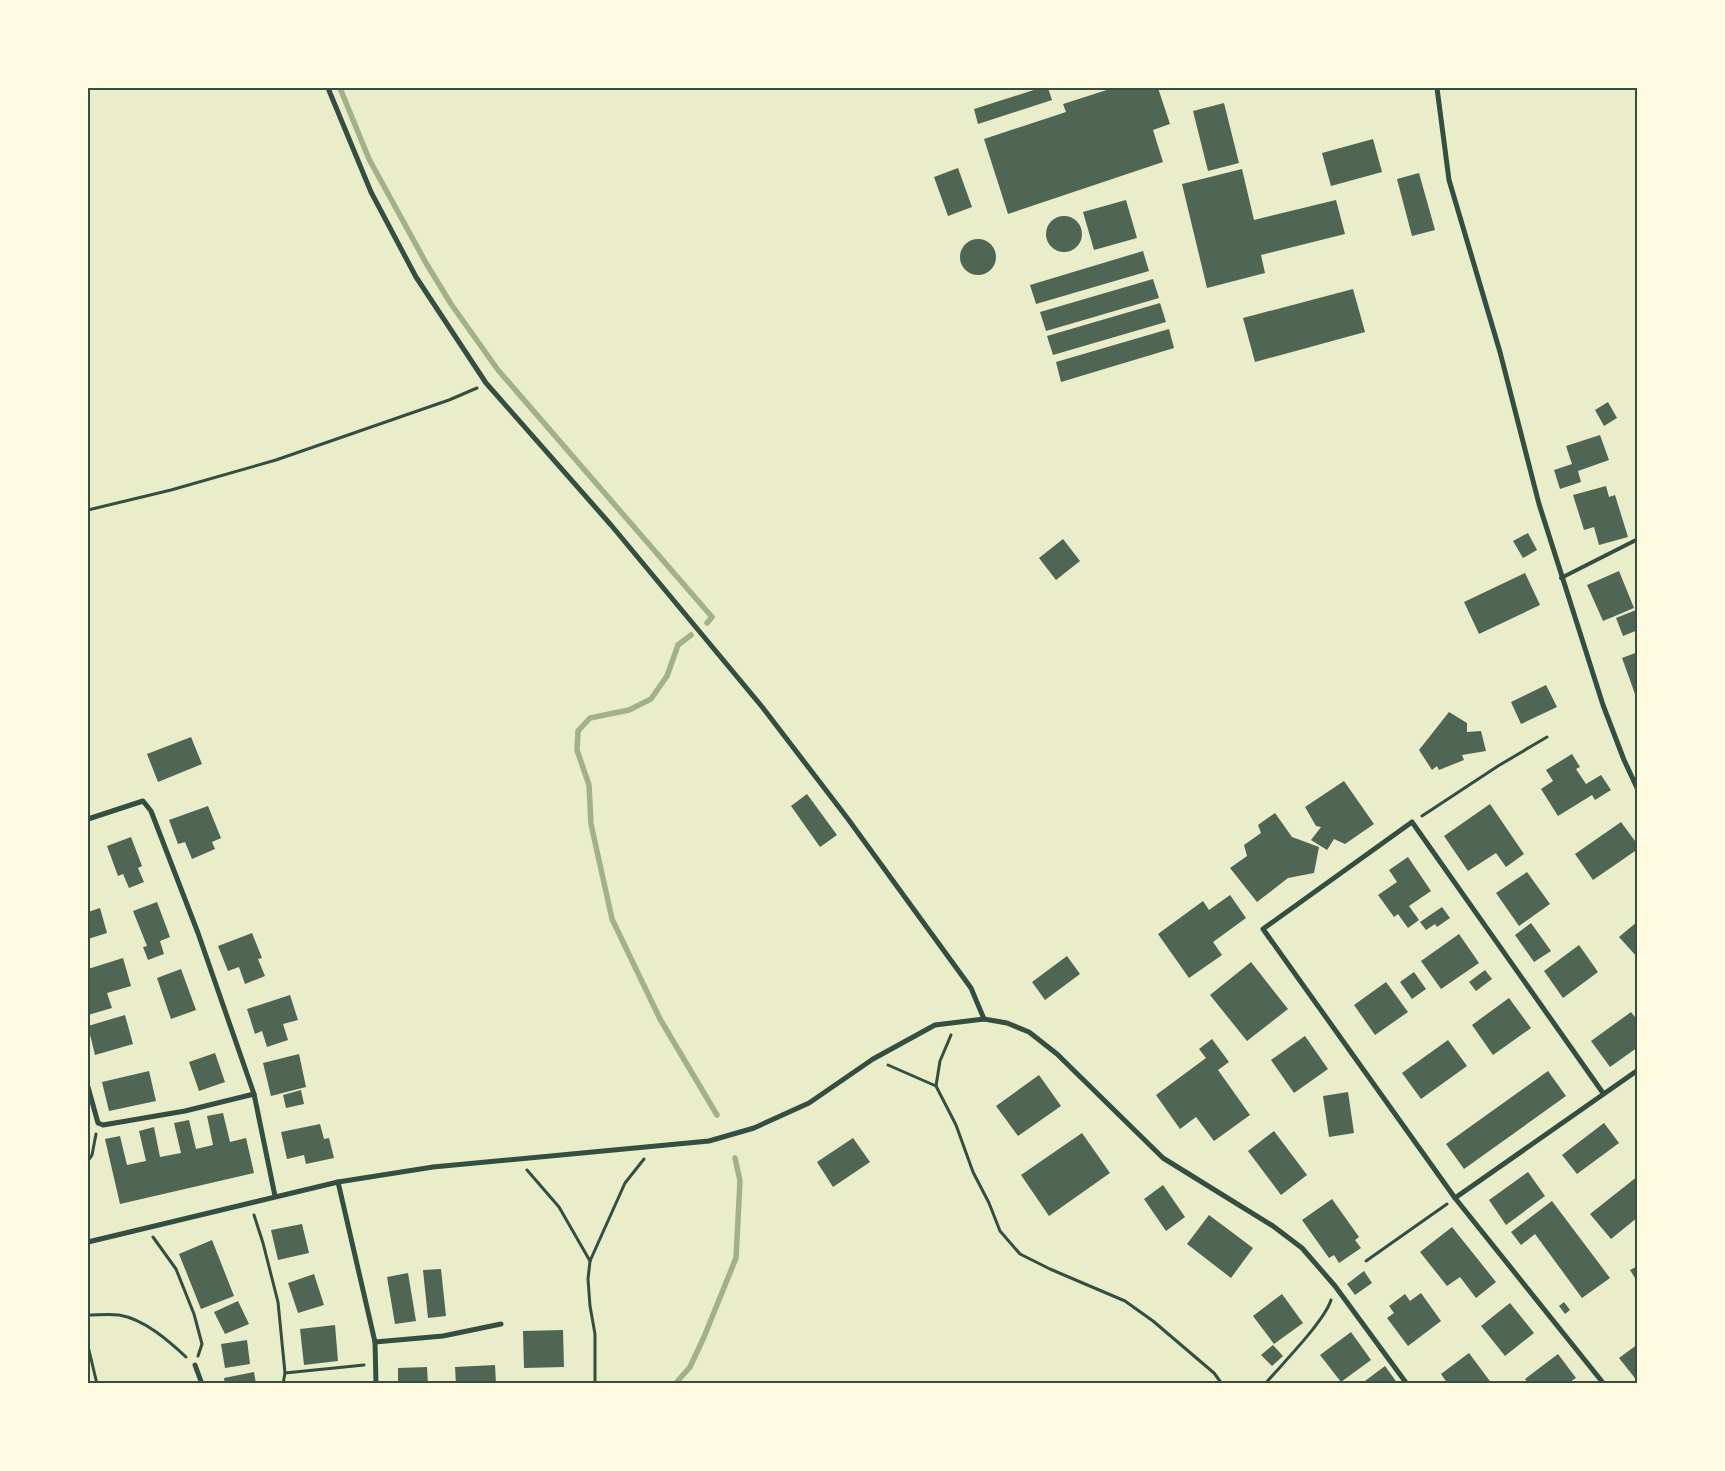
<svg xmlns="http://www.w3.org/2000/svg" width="1725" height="1471" viewBox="0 0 1725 1471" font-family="'DM Sans',sans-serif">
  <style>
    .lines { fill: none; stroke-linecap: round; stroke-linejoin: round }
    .stream { stroke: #a3b18a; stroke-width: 5.5 }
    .building { fill: #4f6655 }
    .path { stroke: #344e41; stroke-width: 3 }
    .service { stroke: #344e41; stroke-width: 4 }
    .minor { stroke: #344e41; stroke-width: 5 }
    .neatline { fill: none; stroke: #344e41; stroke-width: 2 }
  </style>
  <rect width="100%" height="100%" fill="#e9edc9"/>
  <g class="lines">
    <g class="stream">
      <path d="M340,88L369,159L426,263L451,304L498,370L712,617L707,623"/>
      <path d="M691,635L678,645L667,676L651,699L629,710L590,718L578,731L577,750L589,785L591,824L612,919L660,1019L717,1115"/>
      <path d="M675,1384L690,1367L704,1337L736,1258L740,1181L735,1158"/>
    </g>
  </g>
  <g class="building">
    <path d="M1040,88H1048L1052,100L978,124L974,109Z"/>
    <path d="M1113,88H1158L1170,124L1153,130L1163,162L1008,214L984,139L1066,112L1063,104Z"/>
    <path d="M1224,103L1239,163L1208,171L1193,111Z"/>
    <path d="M1373,139L1382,172L1331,186L1322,153Z"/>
    <path d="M958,168L972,207L948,216L934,177Z"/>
    <path d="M1242,169L1254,220L1336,200L1345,234L1261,255L1265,273L1207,288L1182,184Z"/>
    <path d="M1419,173L1435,230L1412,236L1397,179Z"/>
    <path d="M1126,200L1137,238L1094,250L1083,212Z"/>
    <circle cx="1064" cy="234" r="18"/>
    <circle cx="978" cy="257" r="18"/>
    <path d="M1143,251L1149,271L1036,304L1030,285Z"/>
    <path d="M1153,279L1159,298L1046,331L1040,312Z"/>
    <path d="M1353,289L1365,332L1255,362L1243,318Z"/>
    <path d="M1160,303L1166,322L1053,355L1047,336Z"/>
    <path d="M1169,329L1174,348L1061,382L1056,362Z"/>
    <path d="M1608,402L1617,418L1604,426L1595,410Z"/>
    <path d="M1600,435L1609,460L1578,471L1581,482L1560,489L1554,470L1572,464L1566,446Z"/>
    <path d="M1606,486L1609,497L1615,495L1628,537L1599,545L1594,527L1584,530L1573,495Z"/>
    <path d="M1528,533L1537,550L1523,558L1513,541Z"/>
    <path d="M1063,539L1080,561L1056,580L1039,558Z"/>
    <path d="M1619,571L1634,608L1603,621L1587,585Z"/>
    <path d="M1525,573L1540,605L1479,634L1464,602Z"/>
    <path d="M1636,610L1638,630L1623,636L1616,618Z"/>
    <path d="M1638,652V693L1635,694L1622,658Z"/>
    <path d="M1546,685L1557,707L1521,724L1511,702Z"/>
    <path d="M1449,712L1467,723V732L1481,731L1486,751L1462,755L1464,760L1439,770L1437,766L1432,770L1419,750Z"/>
    <path d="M191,737L202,764L158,782L147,754Z"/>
    <path d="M1572,754L1580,767L1576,769L1586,784L1601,775L1611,790L1595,800L1592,795L1558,816L1541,789L1553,781L1546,770Z"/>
    <path d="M1344,781L1374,824L1345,844L1334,839L1327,850L1311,840L1321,827L1316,826L1305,807Z"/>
    <path d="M807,794L837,835L820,847L791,806Z"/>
    <path d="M1490,804L1524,854L1506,867L1496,853L1468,871L1444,836Z"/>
    <path d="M208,806L221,838L212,842L215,849L192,859L185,842L178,844L169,820Z"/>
    <path d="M1275,813L1292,837L1319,847L1314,873L1288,878L1257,902L1230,868L1247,856L1244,845L1261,833L1258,825Z"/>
    <path d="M1621,822L1638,845V849L1593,880L1575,854Z"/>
    <path d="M131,837L142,866L138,868L144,882L129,888L123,874L118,876L107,846Z"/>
    <path d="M1408,857L1431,891L1409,906L1419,920L1408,928L1398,914L1394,917L1378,895L1397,882L1389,870Z"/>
    <path d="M1527,872L1550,904L1519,926L1496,893Z"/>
    <path d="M1230,895L1246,918L1213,942L1222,955L1189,978L1158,934L1203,901L1209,910Z"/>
    <path d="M157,902L170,937L160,941L164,954L148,960L143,947L147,946L133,911Z"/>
    <path d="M1442,907L1450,918L1437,927L1435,924L1426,930L1420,922Z"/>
    <path d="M100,908L107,933L88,939V912Z"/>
    <path d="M1638,921V958L1619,937Z"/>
    <path d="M1531,923L1551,951L1534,962L1515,935Z"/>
    <path d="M252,933L262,958L258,959L265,976L245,984L239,967L228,971L218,946Z"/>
    <path d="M1459,934L1479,963L1441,989L1421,961Z"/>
    <path d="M1579,945L1598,972L1563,998L1544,971Z"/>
    <path d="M1067,956L1080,974L1045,1000L1032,982Z"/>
    <path d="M123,958L131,986L107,993L112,1008L88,1015V969Z"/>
    <path d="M1251,962L1288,1009L1247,1041L1210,995Z"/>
    <path d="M181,969L196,1010L171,1019L157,978Z"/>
    <path d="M1485,970L1492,979L1476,991L1469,982Z"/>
    <path d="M1414,972L1426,989L1412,999L1400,982Z"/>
    <path d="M1386,982L1408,1012L1375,1035L1354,1005Z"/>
    <path d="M290,995L298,1020L283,1024L288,1040L267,1047L262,1031L255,1034L247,1009Z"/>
    <path d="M1509,998L1531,1028L1493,1055L1472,1025Z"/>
    <path d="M1631,1012L1638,1021V1047L1610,1067L1591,1041Z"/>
    <path d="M125,1015L133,1044L95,1055L88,1026Z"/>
    <path d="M1305,1036L1328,1069L1294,1093L1271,1060Z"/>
    <path d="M1212,1039L1229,1062L1218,1070L1250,1115L1214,1141L1196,1117L1180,1129L1156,1095L1206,1058L1199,1049Z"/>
    <path d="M1448,1040L1467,1066L1421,1099L1402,1073Z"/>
    <path d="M215,1053L225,1082L199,1091L189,1062Z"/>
    <path d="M299,1054L306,1087L271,1096L263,1063Z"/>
    <path d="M149,1071L156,1101L109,1111L102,1082Z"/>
    <path d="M1548,1071L1566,1096L1464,1169L1446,1144Z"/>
    <path d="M1039,1075L1061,1106L1018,1136L996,1106Z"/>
    <path d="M301,1090L304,1104L286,1108L283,1095Z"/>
    <path d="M1348,1092L1354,1133L1329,1137L1323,1096Z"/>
    <path d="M223,1113L230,1142L246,1138L254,1173L120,1204L105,1139L120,1136L127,1165L146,1161L139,1131L154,1127L160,1157L181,1153L174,1123L189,1120L196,1149L213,1145L207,1116Z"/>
    <path d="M1604,1123L1619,1143L1577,1174L1562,1155Z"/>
    <path d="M320,1124L324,1139L329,1138L334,1158L306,1164L304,1155L287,1159L281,1132Z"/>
    <path d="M1274,1131L1307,1175L1281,1195L1248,1151Z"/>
    <path d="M1082,1133L1110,1173L1049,1216L1021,1175Z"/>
    <path d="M853,1138L870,1162L833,1187L817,1162Z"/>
    <path d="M1528,1172L1545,1196L1506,1225L1489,1200Z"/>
    <path d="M1638,1176V1217L1611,1239L1590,1214Z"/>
    <path d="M1163,1185L1185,1217L1166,1231L1144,1199Z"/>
    <path d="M1332,1199L1359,1237L1355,1240L1361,1248L1339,1263L1334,1255L1329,1258L1302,1220Z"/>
    <path d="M1552,1201L1610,1278L1582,1298L1535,1234L1521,1245L1511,1232Z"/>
    <path d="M1209,1215L1253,1248L1231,1278L1187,1244Z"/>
    <path d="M302,1224L309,1253L278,1260L271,1230Z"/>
    <path d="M1452,1227L1496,1282L1476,1298L1460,1277L1447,1286L1420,1252Z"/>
    <path d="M212,1240L234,1296L201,1309L179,1254Z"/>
    <path d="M1638,1266V1283L1630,1270Z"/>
    <path d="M441,1269L446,1316L428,1318L423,1270Z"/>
    <path d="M1364,1271L1372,1283L1355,1295L1347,1284Z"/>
    <path d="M408,1273L416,1321L395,1324L387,1277Z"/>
    <path d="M314,1274L324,1305L298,1313L288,1283Z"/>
    <path d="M1421,1293L1441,1321L1408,1346L1387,1318L1394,1313L1389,1306L1405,1294L1410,1301Z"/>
    <path d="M1282,1294L1303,1323L1274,1344L1253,1316Z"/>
    <path d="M238,1301L249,1324L225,1334L214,1312Z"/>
    <path d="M1564,1302L1570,1310L1565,1314L1559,1306Z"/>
    <path d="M1510,1303L1534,1333L1505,1356L1481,1326Z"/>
    <path d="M335,1325L338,1361L304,1365L300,1329Z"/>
    <path d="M563,1330L564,1367L524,1368L523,1331Z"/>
    <path d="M1351,1332L1371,1360L1341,1382L1320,1355Z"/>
    <path d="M247,1340L250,1364L225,1368L221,1344Z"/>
    <path d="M1638,1344V1382L1619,1358Z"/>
    <path d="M1273,1345L1283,1356L1272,1366L1261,1355Z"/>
    <path d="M1469,1353L1492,1384H1448L1441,1374Z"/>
    <path d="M1558,1354L1576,1378L1570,1382L1571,1384H1528L1525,1379Z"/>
    <path d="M495,1365L496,1384H456L455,1367Z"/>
    <path d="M1385,1366L1398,1384H1361Z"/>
    <path d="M427,1367L428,1384H398V1368Z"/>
    <path d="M254,1372L256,1384H225L224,1378Z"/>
  </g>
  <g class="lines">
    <g class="path">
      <path d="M88,510L171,490L276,460L449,400L477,388"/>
      <path d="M1422,816L1498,766L1547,737"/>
      <path d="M888,1065L936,1086L956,1125L973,1172L989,1203L1000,1231L1020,1254L1050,1269L1125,1301L1153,1321L1214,1373L1222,1384"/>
      <path d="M936,1086L940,1061L951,1035"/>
      <path d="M88,1161L92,1155L96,1134"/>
      <path d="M527,1170L559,1207L590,1261L588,1279L590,1306L595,1334V1384"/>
      <path d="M254,1215L263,1243L278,1302L285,1373L283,1384"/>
      <path d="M153,1237L176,1269L194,1314L202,1344L198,1356"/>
      <path d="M590,1261L625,1183L644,1159"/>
      <path d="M1366,1261L1447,1204"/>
      <path d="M88,1315C98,1315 109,1314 119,1315C144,1319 169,1341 186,1357"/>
      <path d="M88,1346L97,1384"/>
      <path d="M285,1373L364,1365"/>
      <path d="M1265,1384C1281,1365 1324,1322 1331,1300"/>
    </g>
    <path class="service" d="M1561,578L1638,539"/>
    <g class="minor">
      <path d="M328,88L371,192L416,277L486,383L611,525L763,708L848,819L971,988L984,1019"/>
      <path d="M1437,88L1449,180L1500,352L1539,504L1603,705L1624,760L1638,790"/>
      <path d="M88,819L143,801L151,811L198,933L254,1094L275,1196"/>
      <path d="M88,1087L98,1123L103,1125L185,1111L254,1094"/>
      <path d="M1603,1093L1412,822L1263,929L1455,1198L1604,1384"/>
      <path d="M338,1182L375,1342L376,1384"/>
      <path d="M1455,1198L1638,1070"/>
      <path d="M88,1242L338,1182L433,1167L709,1141L754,1128L809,1103L873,1059L935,1025L984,1019L1007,1023L1029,1032L1057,1054L1163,1158L1273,1226L1302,1248L1335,1286L1407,1384"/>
      <path d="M375,1342L443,1336L501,1324"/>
      <path d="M195,1365L202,1384"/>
    </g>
  </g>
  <rect width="1725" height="1471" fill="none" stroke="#fefae0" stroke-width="178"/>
  <rect x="89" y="89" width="1547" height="1293" class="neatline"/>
</svg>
